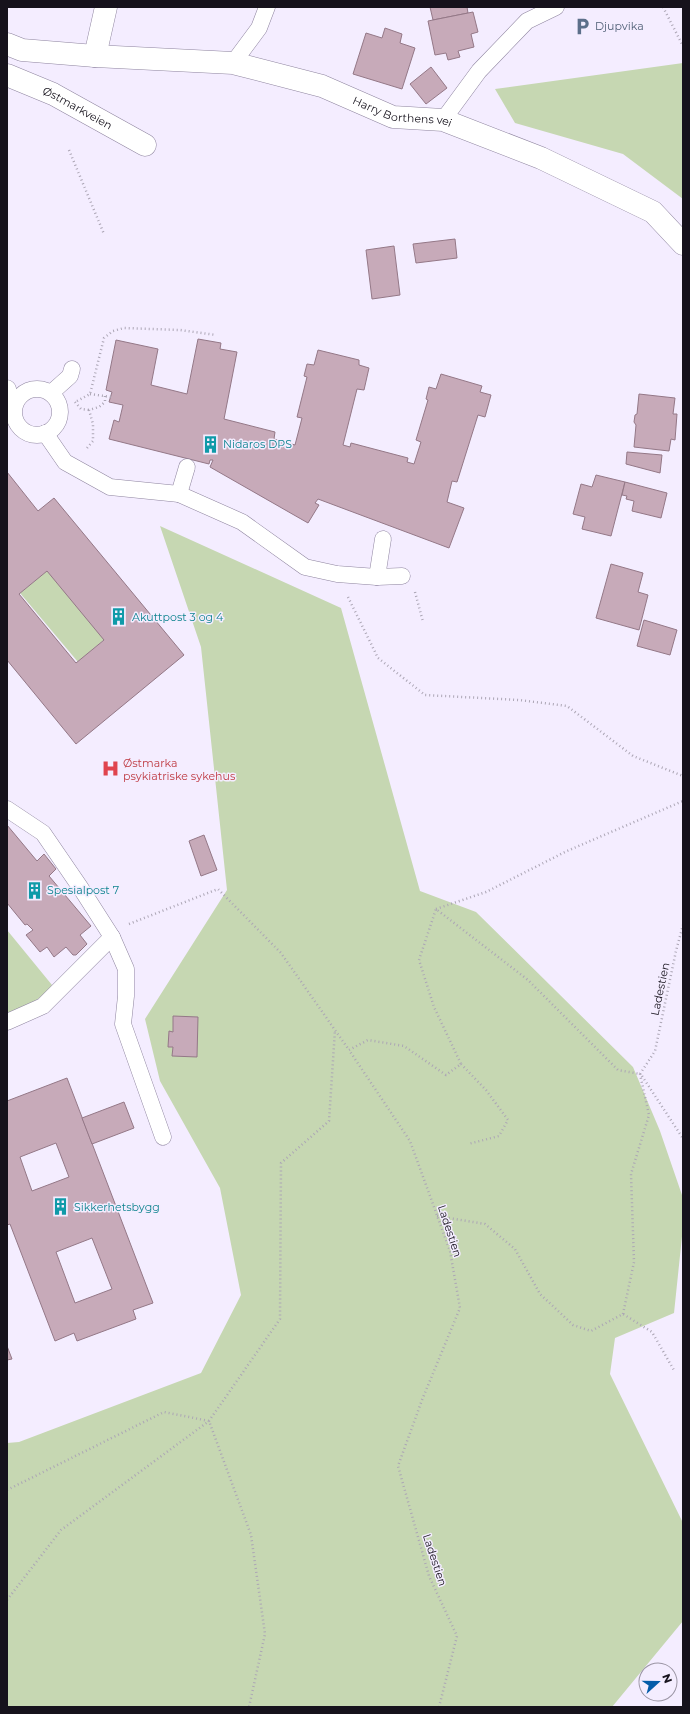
<svg xmlns="http://www.w3.org/2000/svg" width="690" height="1714" viewBox="0 0 690 1714" font-family="Montserrat,sans-serif">
  <style>
    .green { fill: #c6d7b2 }
    .building { fill: #c7aab9; stroke: #947887; fill-rule: evenodd }
    .lines { fill: none; stroke-linecap: round; stroke-linejoin: round }
    .service-casing { stroke: #8e849f; stroke-width: 17 }
    .minor-casing { stroke: #8e849f; stroke-width: 23 }
    .tertiary-casing { stroke: #8e849f; stroke-width: 23 }
    .path { stroke: #aca6b5; stroke-width: 2.5; stroke-dasharray: 1 3; stroke-linecap: butt }
    .service { stroke: #fff; stroke-width: 16 }
    .minor { stroke: #fff; stroke-width: 22 }
    .tertiary { stroke: #fff; stroke-width: 22 }
    .labels { text-anchor: middle; dominant-baseline: central; stroke-width: 3; stroke-linejoin: round; paint-order: stroke }
    .service-label { font-size: 11px; fill: #4e5e75; stroke: #f4edff; text-anchor: start }
    .street-label { font-size: 11px; fill: #16121c; stroke: #f4edff }
    .culture-label { font-size: 11px; fill: #0d838f; stroke: #f4edff; text-anchor: start }
    .health-label { font-size: 11px; fill: #be3a42; stroke: #f4edff; text-anchor: start }
  </style>
  <rect width="100%" height="100%" fill="#f4edff"/>
  <g class="green">
    <path d="M683,63V199L623,154L515,123L495,89Z"/>
    <path d="M160,526L341,608L420,891L476,912L633,1067L660,1131L683,1198V1227L674,1313L615,1338L610,1374L683,1523V1621L612,1707H7V1443L19,1442L201,1373L241,1295L220,1188L160,1081L145,1019L227,890L201,647Z"/>
    <path d="M49,569L106,638L78,662L20,593Z"/>
    <path d="M7,930L52,985C42,1000 23,1008 7,1016Z"/>
  </g>
  <g class="building">
    <path d="M430,7H467L468,13L433,20Z"/>
    <path d="M473,12L478,32L471,34L474,47L458,51L460,57L448,60L446,53L435,55L428,21Z"/>
    <path d="M385,28L402,34L400,43L415,48L402,89L353,74L366,33L382,38Z"/>
    <path d="M431,67L447,88L426,104L410,84Z"/>
    <path d="M455,239L457,258L416,263L413,244Z"/>
    <path d="M394,246L400,295L372,299L366,250Z"/>
    <path d="M198,339L221,343L220,349L237,352L224,419L275,432L274,439L295,445L302,418L297,417L307,377L304,376L307,364L314,365L318,350L359,360V365L369,368L364,390L357,389L343,445L350,447L351,443L408,458L407,462L414,464L421,442L416,440L428,400L426,399L429,387L436,389L441,374L482,386L480,392L491,395L485,417L478,415L457,482L452,481L447,502L464,508L449,548L318,499L315,503L319,505L308,523L210,467L213,460H210L209,464L109,439L114,420L119,422L123,405L109,402L112,392L106,390L116,340L158,349L151,385L187,394Z"/>
    <path d="M639,394L675,398L673,414H677L675,440L671,439L669,451L634,447L636,425L634,422L635,415L637,414Z"/>
    <path d="M627,452L662,455L660,473L626,464Z"/>
    <path d="M7,472L38,511L54,498L184,655L76,744L7,660ZM47,571L104,640L76,663L19,594Z"/>
    <path d="M596,475L625,482L611,536L582,529L585,517L573,514L581,484L592,487Z"/>
    <path d="M625,482L667,493L661,518L632,511L634,501L626,499L627,496L622,495Z"/>
    <path d="M611,564L643,573L638,592L648,595L639,630L596,618Z"/>
    <path d="M644,620L677,630L670,655L637,646Z"/>
    <path d="M7,825L37,861L44,854L56,869L49,876L91,926L80,935L87,944L76,955H73L66,947L54,957L47,947L40,952L26,935L33,930L27,924L25,925L7,903Z"/>
    <path d="M204,835L217,870L201,876L189,841Z"/>
    <path d="M173,1016L198,1017L197,1057L172,1056L173,1047H168L169,1031L173,1032Z"/>
    <path d="M67,1078L153,1303L133,1310L136,1319L77,1341L74,1333L55,1341L10,1224L7,1225V1101ZM56,1143L69,1177L32,1191L20,1157ZM92,1238L112,1289L75,1303L56,1252Z"/>
    <path d="M124,1102L134,1128L92,1144L82,1118Z"/>
    <path d="M7,1346L12,1359L7,1360Z"/>
  </g>
  <g class="lines">
    <defs>
      <g id="service">
        <path d="M233,63L259,28L267,7"/>
        <path d="M443,120L479,71L527,21L556,7"/>
        <path d="M7,388L8,389L13,412"/>
        <circle cx="37" cy="412" r="23"/>
        <path d="M51,393L70,376L72,369"/>
        <path d="M45,433L65,462L110,487L179,494L242,522L305,567L337,574L377,577L402,576"/>
        <path d="M179,494L187,467"/>
        <path d="M377,577L383,539"/>
        <path d="M7,809L43,833L80,887L112,937L43,1006L7,1022"/>
        <path d="M112,937L126,969V996L123,1024L163,1137"/>
      </g>
      <g id="minor">
        <path id="s1" d="M7,44L22,50L95,56L233,63L322,86L393,117L443,120L541,158L653,212L683,244"/>
        <path d="M95,56L106,7"/>
      </g>
      <g id="tertiary">
        <path id="s2" d="M7,75L53,94L145,145"/>
      </g>
    </defs>
    <use href="#service" class="service-casing"/>
    <use href="#minor" class="minor-casing"/>
    <use href="#tertiary" class="tertiary-casing"/>
    <g class="path">
      <path d="M663,7L683,46"/>
      <path d="M69,150L104,234"/>
      <path d="M90,394L111,397"/>
      <path d="M77,401L90,394L104,338L113,331L124,328L180,330L216,335"/>
      <path d="M75,402L81,409L89,410"/>
      <path d="M87,448L93,441V424L89,410L99,407L105,402V396"/>
      <path d="M415,592L423,622"/>
      <path d="M348,597L378,658L425,695L519,700L567,706L633,756L683,776"/>
      <path d="M436,909L486,892L567,851L683,801"/>
      <path d="M129,924L218,889L281,953L349,1050"/>
      <path d="M461,1064L486,1090L508,1120L499,1136L468,1144"/>
      <path d="M640,1074L655,1051L676,951L683,925"/>
      <path d="M642,1076L682,1137"/>
      <path d="M437,1216L485,1224L515,1249L540,1294L573,1325L591,1331L623,1314L652,1332L675,1372"/>
      <path d="M623,1314L634,1262L631,1174L649,1115L640,1074"/>
      <path d="M7,1490L164,1412L209,1421L251,1535L265,1634L249,1707"/>
      <path d="M7,1600L61,1530L209,1421L280,1319L281,1163L329,1121L335,1030"/>
      <path d="M439,1707L457,1636L429,1576L398,1466L422,1400L460,1308L450,1251L410,1141L349,1050L368,1040L404,1046L446,1075L461,1064L434,1007L419,960L436,909L528,980L618,1070L640,1074"/>
    </g>
    <use href="#service" class="service"/>
    <use href="#minor" class="minor"/>
    <use href="#tertiary" class="tertiary"/>
  </g>
  <defs>
    <symbol id="parking-bare" viewBox="-9 -9 18 18"><path d="M-3.5-5.5H1a3.5 3.5 0 0 1 0 7H-1V5.5H-3.5ZM-1-3.4V-.6H.8a1.4 1.4 0 0 0 0-2.8Z" fill="#5c6f8a" stroke="#f4edff" stroke-width="2.5" paint-order="stroke"/></symbol>
    <symbol id="building-bare" viewBox="-9 -9 18 18"><path d="M-4-6H4V6H1V3H-1V6H-4ZM-2.5-4.3h1.7v1.8h-1.7ZM.8-4.3h1.7v1.8H.8ZM-2.5-1h1.7V.8h-1.7ZM.8-1h1.7V.8H.8Z" fill="#0f9aa8" stroke="#f4edff" stroke-width="2.5" paint-order="stroke"/></symbol>
    <symbol id="hospital-bare" viewBox="-9 -9 18 18"><path d="M-5-5h3v3.5h4V-5h3V5h-3V1.5h-4V5h-3Z" fill="#e0444e" stroke="#f4edff" stroke-width="2.5" paint-order="stroke"/></symbol>
  </defs>
  <g fill-rule="evenodd">
    <use href="#parking-bare" x="570" y="14" width="25" height="25"/>
    <use href="#building-bare" x="198" y="432" width="25" height="25"/>
    <use href="#building-bare" x="106" y="604" width="25" height="25"/>
    <use href="#hospital-bare" x="98" y="756" width="25" height="25"/>
    <use href="#building-bare" x="22" y="878" width="25" height="25"/>
    <use href="#building-bare" x="48" y="1194" width="25" height="25"/>
  </g>
  <g class="labels">
    <g class="service-label">
      <text x="595" y="26">Djupvika</text>
    </g>
    <g class="street-label">
      <text stroke="none"><textPath href="#s2" startOffset="78">Østmarkveien</textPath></text>
      <text stroke="none"><textPath href="#s1" startOffset="405">Harry Borthens vei</textPath></text>
      <text transform="translate(660 989) rotate(-78)">Ladestien</text>
      <text transform="translate(450 1231) rotate(72)">Ladestien</text>
      <text transform="translate(435 1560) rotate(72)">Ladestien</text>
    </g>
    <g class="culture-label">
      <text x="223" y="444">Nidaros DPS</text>
      <text x="132" y="617">Akuttpost 3 og 4</text>
      <text x="47" y="890">Spesialpost 7</text>
      <text x="74" y="1207">Sikkerhetsbygg</text>
    </g>
    <g class="health-label">
      <text x="123" y="763">Østmarka<tspan x="123" dy="13">psykiatriske sykehus</tspan></text>
    </g>
  </g>
  <rect width="690" height="1714" fill="none" stroke="#16121c" stroke-width="16"/>
  <g transform="translate(658 1682) rotate(69)"><circle r="19" fill="#f4edff" stroke="#9b95a4"/>
  <path d="M0-3L7 15L0 10L-7 15Z" fill="#045ca9"/>
  <text y="-6" font-size="11" font-weight="bold" text-anchor="middle" fill="#16121c">N</text>
  </g>
</svg>
